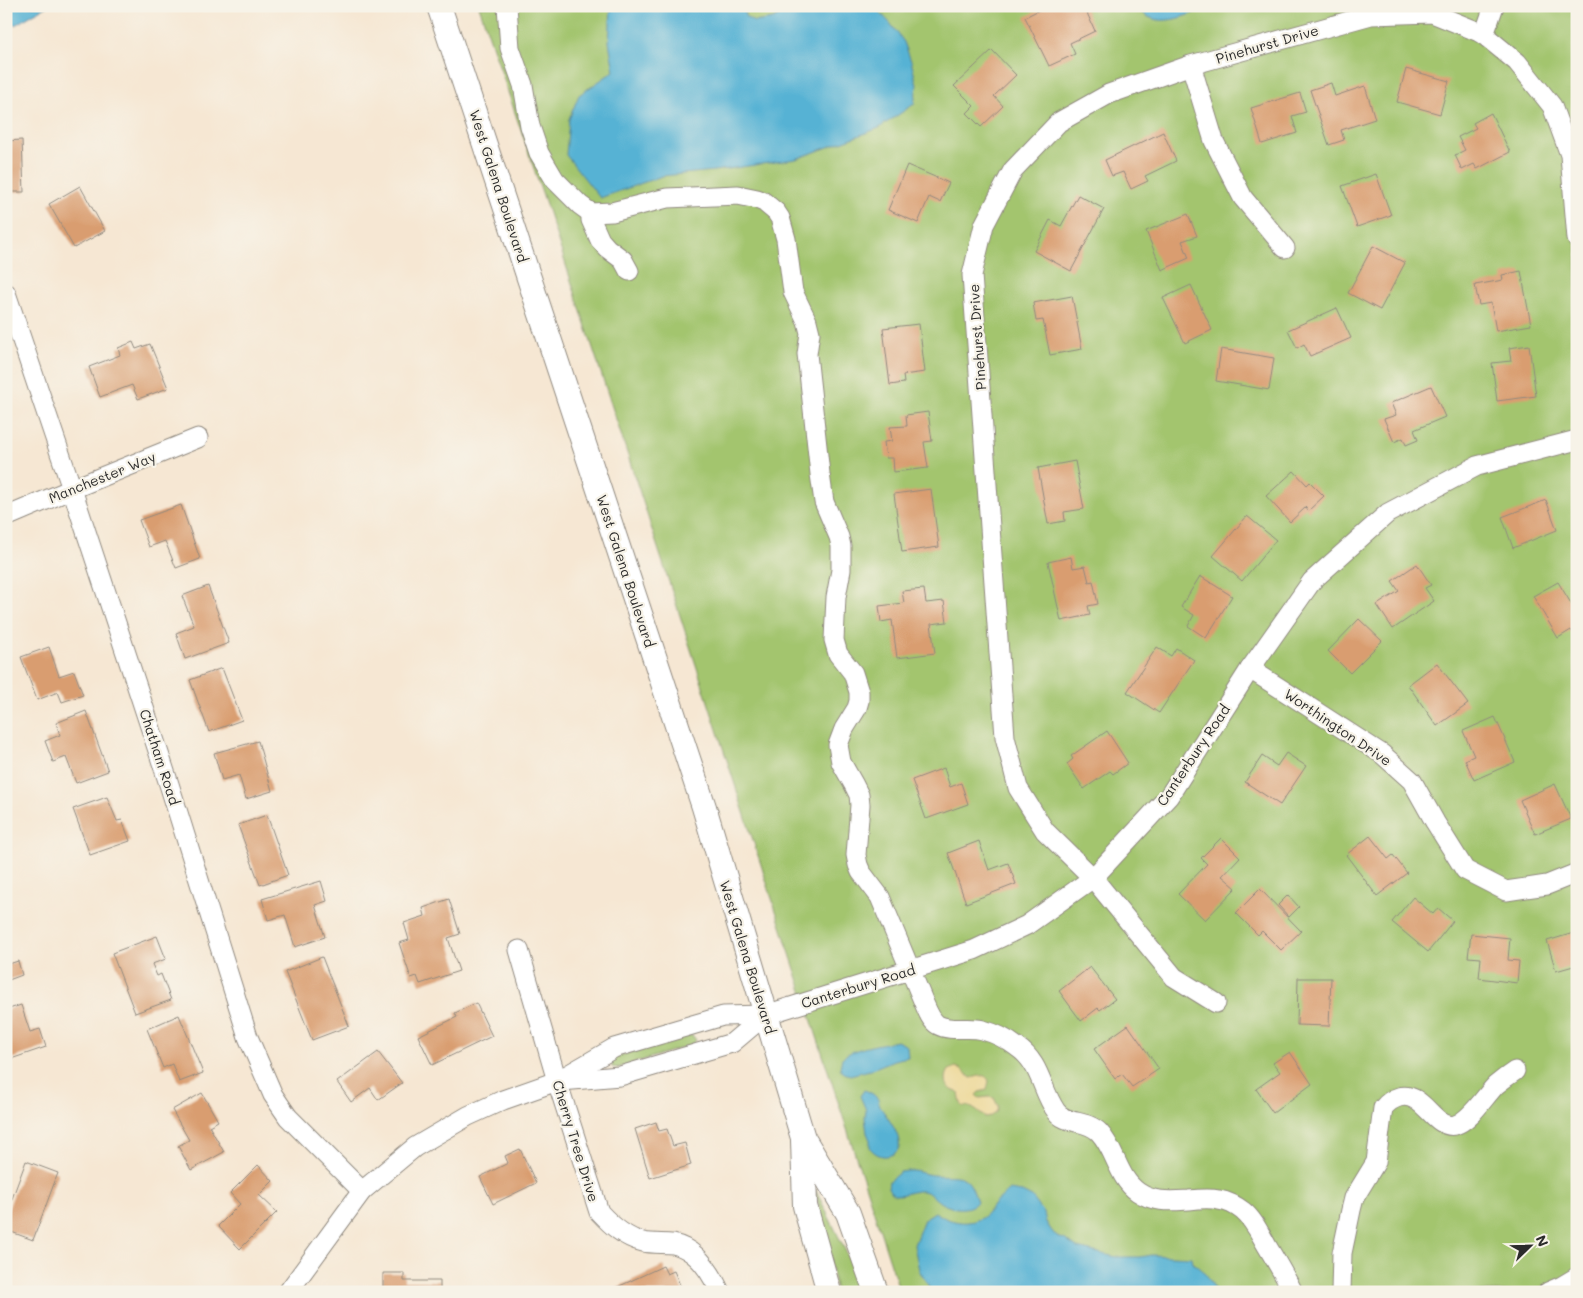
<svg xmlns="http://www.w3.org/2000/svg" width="1583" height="1298" viewBox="0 0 1583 1298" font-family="Mali,sans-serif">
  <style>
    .green { fill: #a3c56e; stroke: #67784c }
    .sand { fill: #eeda9e; stroke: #8c8264 }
    .water { fill: #56b2d4; stroke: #406e80 }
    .building { fill: #d99d6f }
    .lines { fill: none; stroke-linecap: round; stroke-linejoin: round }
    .minor-casing { stroke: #90897f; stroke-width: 21 }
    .major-casing { stroke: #90897f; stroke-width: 26 }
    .minor { stroke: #fff; stroke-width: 19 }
    .major { stroke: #fff; stroke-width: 24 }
    .labels { text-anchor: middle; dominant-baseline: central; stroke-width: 4.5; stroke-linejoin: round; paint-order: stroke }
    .street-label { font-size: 14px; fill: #2b2b2b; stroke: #f7f3e8 }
  </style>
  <rect width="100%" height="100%" fill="#f7f3e8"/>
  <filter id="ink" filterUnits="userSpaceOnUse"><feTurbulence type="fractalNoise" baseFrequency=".02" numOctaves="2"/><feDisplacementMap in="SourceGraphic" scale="10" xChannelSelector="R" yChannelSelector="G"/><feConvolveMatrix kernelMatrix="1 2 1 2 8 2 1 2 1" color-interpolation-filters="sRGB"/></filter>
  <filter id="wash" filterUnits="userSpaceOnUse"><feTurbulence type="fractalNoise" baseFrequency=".0096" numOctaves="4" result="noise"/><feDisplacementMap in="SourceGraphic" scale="20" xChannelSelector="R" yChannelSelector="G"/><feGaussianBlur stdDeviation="1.12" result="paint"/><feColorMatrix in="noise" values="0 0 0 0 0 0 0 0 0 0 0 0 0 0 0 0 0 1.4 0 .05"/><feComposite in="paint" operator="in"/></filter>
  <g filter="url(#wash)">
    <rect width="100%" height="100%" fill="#f6e7d3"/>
    <g class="green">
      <path d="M479,6H1577V1290L1572,1292H900L549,213Z"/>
      <path d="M688,1035L693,1036L696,1040L694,1043L688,1046L618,1068L612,1067L611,1061L616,1057Z"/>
      <path d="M815,1189L865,1290L866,1292H836Z"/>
    </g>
    <path class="sand" d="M956,1067L962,1070L971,1078C978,1077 985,1072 989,1081L987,1090L979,1092L976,1095L979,1098L990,1097L994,1098L998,1106L997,1111L991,1116L985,1117C981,1115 978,1111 974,1109C963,1102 962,1114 959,1093L950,1089C945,1083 945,1076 949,1070Z"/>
    <g class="water">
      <path d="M6,6H47L15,25L6,24Z"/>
      <path d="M611,6H744L745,16L754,22L773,19L793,8L800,6H874L890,23L904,42L911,61L917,85L914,104L879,128L796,159L714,171L662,176L600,198L566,155L569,119L579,95L614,71L609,42Z"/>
      <path d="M1137,6H1210C1188,15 1154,33 1137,6Z"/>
      <path d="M897,1041L907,1046L908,1057L894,1060L870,1070L850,1075L844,1073L840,1068L842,1058C852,1048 882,1044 897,1041Z"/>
      <path d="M864,1090C868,1091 874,1094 877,1098C881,1103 876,1099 879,1105C885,1115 916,1151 887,1156C880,1157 874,1153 870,1148V1140L867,1133L865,1118L866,1110L860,1096Z"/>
      <path d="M908,1171C916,1170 924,1174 932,1175C960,1177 968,1170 977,1202C969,1211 953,1209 943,1204C935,1200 932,1193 922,1191C913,1190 903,1196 894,1195L888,1188L889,1181L900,1172Z"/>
      <path d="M1009,1190L1022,1192L1032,1197L1044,1213L1046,1222L1051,1230L1057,1237L1064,1239L1077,1248L1116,1257H1140L1151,1255L1192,1257L1193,1263L1206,1274L1217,1292H932L919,1270L914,1245L924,1219L935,1212C948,1222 970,1227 984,1216C988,1213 991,1208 994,1204C999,1199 1004,1195 1009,1190Z"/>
    </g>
    <g id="blocks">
      <g class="building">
        <path d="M1047,6H1084L1095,31L1070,43L1075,54L1049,66L1025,17Z"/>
        <path d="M992,50L1016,75L994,96L1003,106L981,127L967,113L974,106L954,86Z"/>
        <path d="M1406,69L1449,81L1440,114L1397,102Z"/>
        <path d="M1331,83L1335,96L1365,86L1375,119L1341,130L1344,140L1329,145L1310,90Z"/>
        <path d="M1300,93L1306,112L1292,116L1297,133L1262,144L1251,108Z"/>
        <path d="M1491,113L1510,152L1477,169L1474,164L1462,170L1455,155L1465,150L1458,137L1476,128L1473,123Z"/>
        <path d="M1163,132L1176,161L1145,176L1148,181L1131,189L1123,172L1112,176L1105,160Z"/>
        <path d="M22,140L24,192H6V141Z"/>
        <path d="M907,165L949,183L940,202L929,197L918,223L888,210Z"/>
        <path d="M1376,174L1391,215L1357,227L1342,186Z"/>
        <path d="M80,186L105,231L74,248L49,204Z"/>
        <path d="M1078,195L1104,209L1071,271L1034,251L1050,220L1061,226Z"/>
        <path d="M1188,214L1197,236L1182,241L1189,258L1162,270L1146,231Z"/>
        <path d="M1373,246L1405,263L1380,310L1348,293Z"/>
        <path d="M1521,271L1531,325L1496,331L1491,303L1479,305L1475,285L1503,280L1502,275Z"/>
        <path d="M1191,285L1212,330L1185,343L1163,298Z"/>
        <path d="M1072,296L1082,349L1050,355L1043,320L1036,321L1033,303Z"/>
        <path d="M1337,308L1351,338L1310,356L1304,344L1297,348L1288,330Z"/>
        <path d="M919,324L925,372L903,375L904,383L890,385L883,328Z"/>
        <path d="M133,342L136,349L150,344L168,388L138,399L132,385L100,397L89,367L120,355L118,348Z"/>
        <path d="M1529,345L1536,396L1497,401L1492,363L1511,361L1509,348Z"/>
        <path d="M1221,349L1274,358L1269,390L1216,381Z"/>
        <path d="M1431,386L1445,417L1414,430L1418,440L1406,445L1403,438L1394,442L1384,419L1396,415L1391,403Z"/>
        <path d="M928,412L932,441L924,442L928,468L894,472L893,458H886L884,442L892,441L890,427L907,426L906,415Z"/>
        <path d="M1075,461L1084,509L1064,512L1065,521L1048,524L1038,468Z"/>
        <path d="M1294,471L1307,485L1310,482L1324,496L1308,511L1306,507L1290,522L1266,496Z"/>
        <path d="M931,489L939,547L902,552L894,494Z"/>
        <path d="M1546,500L1557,530L1513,548L1502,517Z"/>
        <path d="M181,505L200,559L176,568L165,541L149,547L139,520Z"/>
        <path d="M1247,516L1276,540L1242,581L1213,556Z"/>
        <path d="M1071,557L1073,568L1085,566L1089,582L1093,581L1098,604L1088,606L1090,615L1061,621L1048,562Z"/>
        <path d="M1417,564L1431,585L1425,588L1434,601L1393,629L1377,605L1399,591L1392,581Z"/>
        <path d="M1200,576L1232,596L1206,638L1188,626L1194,615L1181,607Z"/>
        <path d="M1558,582L1572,605L1577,602V636L1576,637L1571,630L1558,638L1533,596Z"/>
        <path d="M208,586L229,643L185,659L176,633L194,626L182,596Z"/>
        <path d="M924,589L926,603L944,601L947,622L931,624L935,653L897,658L892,620L881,622L879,606L904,603L902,591Z"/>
        <path d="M1359,619L1382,641L1350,673L1328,651Z"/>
        <path d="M49,647L59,676L74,671L83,695L62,702L58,692L37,700L21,657Z"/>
        <path d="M1157,647L1171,656L1176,648L1194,660L1159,713L1127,692Z"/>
        <path d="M1437,663L1468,704L1437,726L1408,685Z"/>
        <path d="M222,668L242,720L209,732L190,680Z"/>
        <path d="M86,711L108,771L76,783L66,757L53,762L45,741L60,735L56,723Z"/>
        <path d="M1495,717L1515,762L1474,780L1465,760L1474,756L1463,731Z"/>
        <path d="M1107,731L1128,763L1113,774L1110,771L1084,789L1067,764L1073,759L1071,756Z"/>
        <path d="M258,741L272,791L246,799L239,775L222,780L214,753Z"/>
        <path d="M1286,753L1306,766L1280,805L1245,782L1262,756L1277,766Z"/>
        <path d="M944,768L950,787L961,783L968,804L926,819L912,780Z"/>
        <path d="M1555,784L1571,819L1535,834L1520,800Z"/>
        <path d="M107,797L117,821L122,820L130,841L90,855L73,809Z"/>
        <path d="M267,815L288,875L260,885L238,825Z"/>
        <path d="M1370,836L1388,859L1393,855L1407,873L1377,896L1346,855Z"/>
        <path d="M1221,838L1240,857L1222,876L1236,888L1205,920L1178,894L1207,864L1201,858Z"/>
        <path d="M979,841L989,870L1008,863L1016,884L966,903L948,853Z"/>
        <path d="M321,881L327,901L315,905L325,937L295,947L285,915L268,920L262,899Z"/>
        <path d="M1260,889L1301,931L1281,950L1262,931L1258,935L1236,913Z"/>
        <path d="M1288,895L1299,907L1289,917L1278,905Z"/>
        <path d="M1413,897L1433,914L1438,908L1453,921L1428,952L1392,922Z"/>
        <path d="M449,899L460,934L448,938L459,971L420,984L417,976L411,978L399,943L409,940L404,923L425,916L423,908Z"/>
        <path d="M1577,932V965L1556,971L1547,941Z"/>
        <path d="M1471,934L1510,938L1508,960L1519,961L1517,983L1479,978L1481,958L1468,957Z"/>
        <path d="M157,936L166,959L152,964L157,976L161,974L171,1000L135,1013L112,953Z"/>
        <path d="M322,957L349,1026L312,1040L285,972Z"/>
        <path d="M18,961L22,975L6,981V965Z"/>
        <path d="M1090,967L1115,999L1100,1010L1098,1008L1081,1021L1059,991Z"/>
        <path d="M1298,978H1331L1329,1026L1297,1025Z"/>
        <path d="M476,1003L492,1036L432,1065L418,1036L457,1017L455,1013Z"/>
        <path d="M21,1005L30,1032L40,1029L46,1047L8,1060L6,1054V1010Z"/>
        <path d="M179,1015L203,1073L179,1082L172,1064L163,1068L147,1029Z"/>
        <path d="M1128,1025L1159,1069L1132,1087L1122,1074L1115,1079L1094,1049Z"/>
        <path d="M378,1052L402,1083L378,1100L370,1088L351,1102L337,1082Z"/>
        <path d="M1290,1052L1312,1084L1273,1113L1256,1089L1280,1072L1273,1063Z"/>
        <path d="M202,1093L218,1121L209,1126L224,1152L191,1170L178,1146L189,1140L172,1110Z"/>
        <path d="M656,1122L659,1131L667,1129L673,1146L685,1143L691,1165L650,1178L635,1129Z"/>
        <path d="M520,1149L536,1183L493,1204L480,1177L508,1163L505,1156Z"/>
        <path d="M26,1161L58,1173L33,1240L6,1230V1215Z"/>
        <path d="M258,1165L273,1181L259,1195L277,1212L240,1249L218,1226L240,1204L230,1193Z"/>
        <path d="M663,1266L667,1274L674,1271L683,1292H612L611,1290Z"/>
        <path d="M383,1273H404V1281H440V1292H383Z"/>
      </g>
    </g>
  </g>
  <g filter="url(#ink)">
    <use href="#blocks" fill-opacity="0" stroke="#90897f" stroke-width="1"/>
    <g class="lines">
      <defs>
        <g id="minor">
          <path d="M507,6L510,48L523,85L530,126L539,153L555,180L580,205L591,213"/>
          <path d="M1484,35L1494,6"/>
          <path d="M1191,65L1214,141L1243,198L1285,248"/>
          <path d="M629,271L623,260L607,248L600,240L591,220V213L612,212L667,198L738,195L757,199L764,202L776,212L780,218L786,239L793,292L807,321L810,333L807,354L820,474L824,502L839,537L841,546V570L836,597L834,640L838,654L853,673L859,692V701L857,708L844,729L838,745L841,762L854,785L859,795L860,805L856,855L858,865L861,872L880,897L924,1003C927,1010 931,1021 938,1025C951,1032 969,1026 983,1030C994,1033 1008,1040 1017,1047C1041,1063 1041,1090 1056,1111C1065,1125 1086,1119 1099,1132C1116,1150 1117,1177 1138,1192C1154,1203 1171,1201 1189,1200C1198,1199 1210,1198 1219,1200C1227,1201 1237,1206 1243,1211C1254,1220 1260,1234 1267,1246C1276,1261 1285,1276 1293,1292"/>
          <path d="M6,293L72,489L169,784L248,1037L273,1095L288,1117L362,1191"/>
          <path d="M6,517L72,489L198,438"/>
          <path d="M1250,669L1382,754L1412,781L1435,822L1465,870L1506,891L1547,885L1577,873"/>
          <path d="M519,950L557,1081L599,1212C611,1225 625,1238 643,1242C653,1244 663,1243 673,1244C697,1249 711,1272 720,1292"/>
          <path d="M1216,1003L1174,977L1093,878L1045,831L1018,788L1005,737L972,275L984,225L1013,170L1059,122L1109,94L1191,65L1371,15L1432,13L1479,32L1484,35L1517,62L1552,106L1570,155L1577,239"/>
          <path d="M561,1081L620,1076L732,1043L765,1015"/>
          <path d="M288,1292L362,1191L415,1147L468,1116L503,1100L557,1081L614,1048L723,1016L765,1015L974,950L1027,925L1093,878L1169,796L1250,669L1312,581L1388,513L1477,466L1577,440"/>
          <path d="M1341,1292L1342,1253L1351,1210L1354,1198L1376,1162L1383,1108C1388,1102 1392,1099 1399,1097C1423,1090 1434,1130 1455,1125C1470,1121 1485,1096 1496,1085C1502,1080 1509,1075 1515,1071"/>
          <path d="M1548,1292L1562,1286L1577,1277"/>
        </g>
        <g id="major">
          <path d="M439,6L704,807L803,1138L848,1213L876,1292"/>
          <path d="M803,1140L805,1206L829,1292"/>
        </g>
      </defs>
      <use href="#minor" class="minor-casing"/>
      <use href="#major" class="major-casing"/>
      <use href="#minor" class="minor"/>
      <use href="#major" class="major"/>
    </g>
  </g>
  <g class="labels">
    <g class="street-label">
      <text transform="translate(1267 44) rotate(-16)">Pinehurst Drive</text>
      <text transform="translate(499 186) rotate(72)">West Galena Boulevard</text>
      <text transform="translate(977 337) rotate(-94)">Pinehurst Drive</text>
      <text transform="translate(102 477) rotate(-22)">Manchester Way</text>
      <text transform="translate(626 571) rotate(72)">West Galena Boulevard</text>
      <text transform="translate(1338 727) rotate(34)">Worthington Drive</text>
      <text transform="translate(1193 755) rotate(-56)">Canterbury Road</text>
      <text transform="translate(160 757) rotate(72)">Chatham Road</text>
      <text transform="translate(748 957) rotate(73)">West Galena Boulevard</text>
      <text transform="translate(858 986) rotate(-17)">Canterbury Road</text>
      <text transform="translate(576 1141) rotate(73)">Cherry Tree Drive</text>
    </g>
  </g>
  <rect width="1583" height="1298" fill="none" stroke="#f7f3e8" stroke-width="25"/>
  <g transform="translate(1530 1246) rotate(67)" stroke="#f7f3e8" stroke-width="4" paint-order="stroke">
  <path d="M0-4L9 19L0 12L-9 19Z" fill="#2b2b2b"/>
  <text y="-8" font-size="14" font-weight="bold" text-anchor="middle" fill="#2b2b2b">N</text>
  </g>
</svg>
